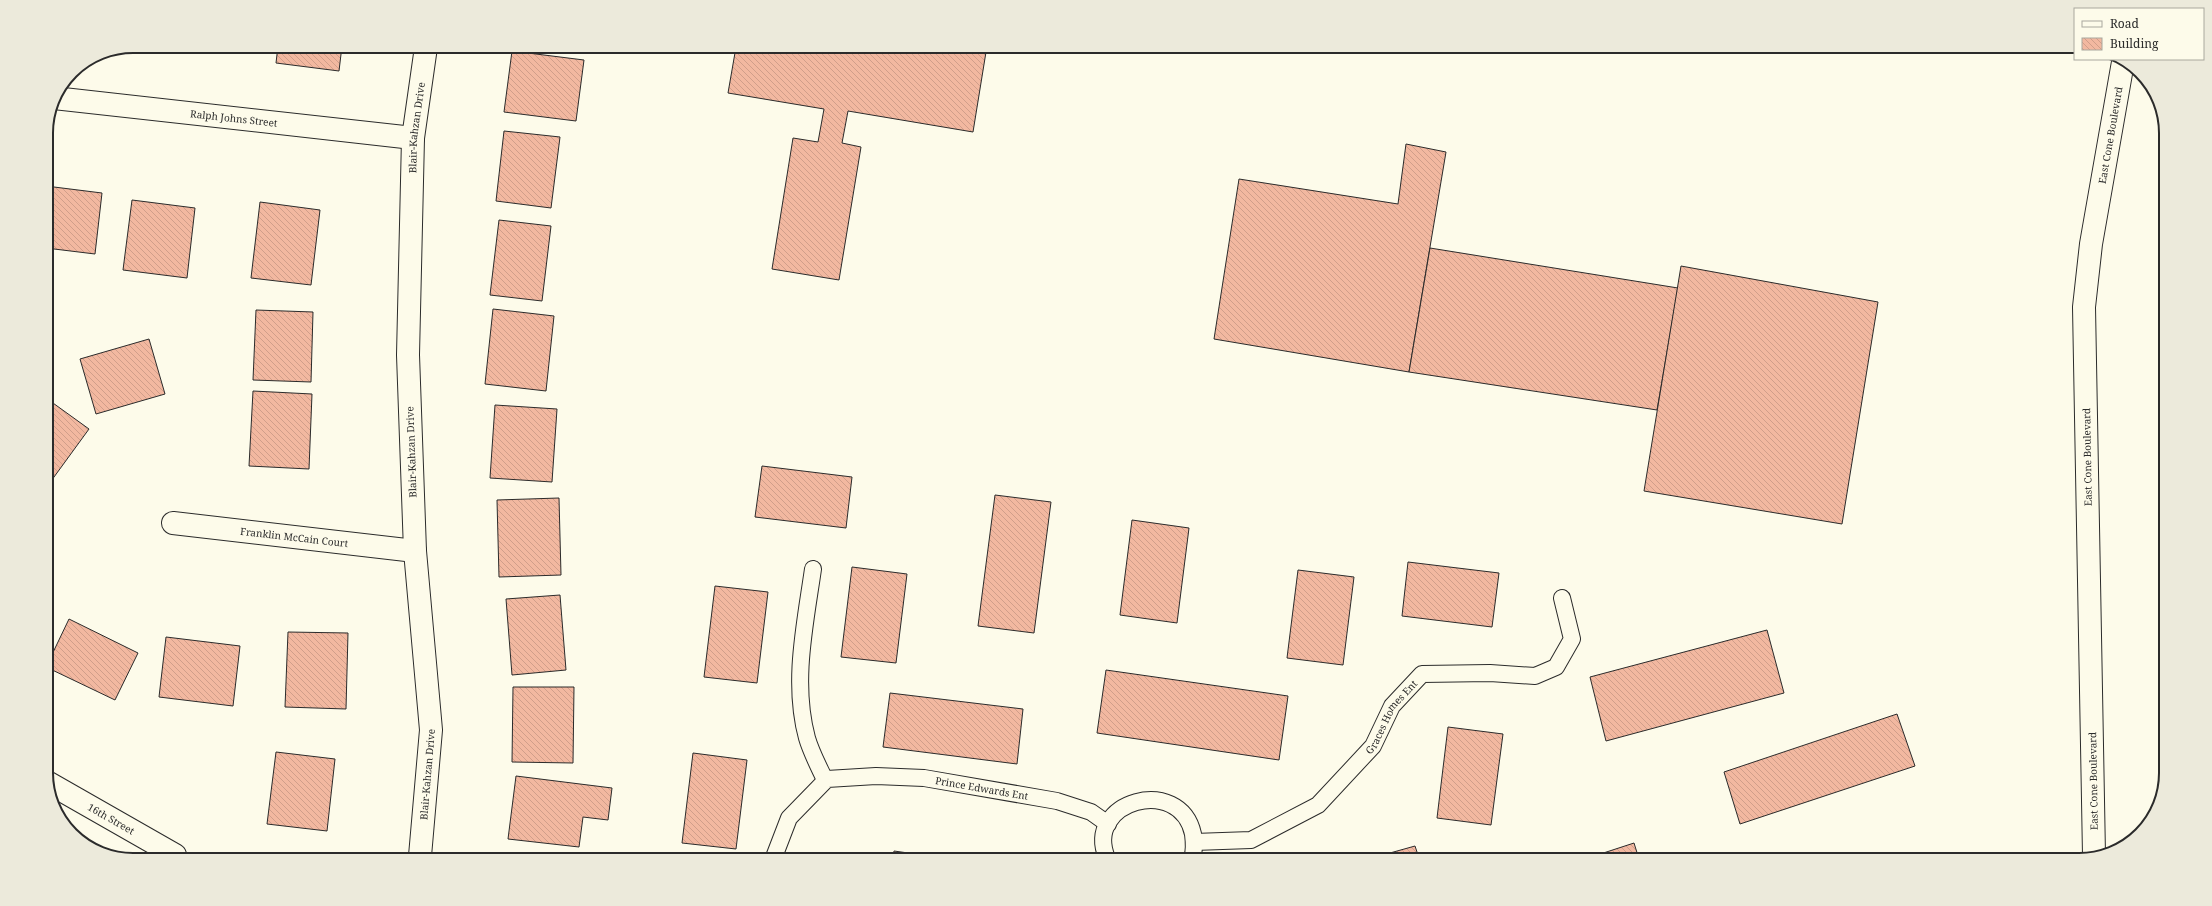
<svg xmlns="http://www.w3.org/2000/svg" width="2212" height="906" viewBox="0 0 2212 906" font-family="'Noto Serif',serif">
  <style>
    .building { fill: url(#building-back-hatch); stroke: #2b2b2b }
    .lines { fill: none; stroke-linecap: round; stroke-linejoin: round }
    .service-casing { stroke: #2b2b2b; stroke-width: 18 }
    .minor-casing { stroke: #2b2b2b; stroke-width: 24 }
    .tertiary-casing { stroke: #2b2b2b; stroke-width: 24 }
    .service { stroke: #fdfbea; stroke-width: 16 }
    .minor { stroke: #fdfbea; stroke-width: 22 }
    .tertiary { stroke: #fdfbea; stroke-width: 22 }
    .labels { text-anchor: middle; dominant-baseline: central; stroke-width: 3; stroke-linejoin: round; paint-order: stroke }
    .street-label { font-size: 10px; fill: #2b2b2b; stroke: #fdfbea }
    .rim { fill: none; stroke: #2b2b2b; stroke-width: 2 }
  </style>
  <defs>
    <pattern id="building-back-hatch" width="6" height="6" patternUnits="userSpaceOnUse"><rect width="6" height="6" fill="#f2b8a0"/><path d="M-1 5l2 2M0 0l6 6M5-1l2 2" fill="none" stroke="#d09e8a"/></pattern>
  </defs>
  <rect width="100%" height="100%" fill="#fdfbea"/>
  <g class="building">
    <path d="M278,46H342L339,71L276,63Z"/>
    <path d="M736,47L1050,48L986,52L973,132L848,111L842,143L861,147L839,280L772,269L793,138L818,142L824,109L728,93Z"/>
    <path d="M512,51L584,60L576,121L504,112Z"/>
    <path d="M504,131L560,137L551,208L496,201Z"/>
    <path d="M1406,144L1446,152L1409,372L1214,339L1239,179L1398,204Z"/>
    <path d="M46,186L102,193L95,254L46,248Z"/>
    <path d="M132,200L195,208L187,278L123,270Z"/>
    <path d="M260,202L320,210L311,285L251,278Z"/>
    <path d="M499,220L551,226L542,301L490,295Z"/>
    <path d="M1430,248L1678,288L1657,410L1409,372Z"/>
    <path d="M1681,266L1878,302L1842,524L1644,491Z"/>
    <path d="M493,309L554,316L546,391L485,384Z"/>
    <path d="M256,310L313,312L311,382L253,380Z"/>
    <path d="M149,339L165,394L96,414L80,359Z"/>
    <path d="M253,391L312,394L309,469L249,466Z"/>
    <path d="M46,398L89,429L46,488Z"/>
    <path d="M495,405L557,409L552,482L490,478Z"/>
    <path d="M762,466L852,477L846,528L755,517Z"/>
    <path d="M995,495L1051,502L1034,633L978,626Z"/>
    <path d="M559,498L561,575L499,577L497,500Z"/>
    <path d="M1132,520L1189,528L1177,623L1120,615Z"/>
    <path d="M1408,562L1499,573L1492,627L1402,616Z"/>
    <path d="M852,567L907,574L896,663L841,657Z"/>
    <path d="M1298,570L1354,577L1343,665L1287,658Z"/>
    <path d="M715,586L768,592L757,683L704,677Z"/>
    <path d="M560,595L566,670L512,675L506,599Z"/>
    <path d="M69,619L138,653L115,700L46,667Z"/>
    <path d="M1767,630L1784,693L1606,741L1590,677Z"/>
    <path d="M288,632L348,633L346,709L285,707Z"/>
    <path d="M166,637L240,646L233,706L159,697Z"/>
    <path d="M1106,670L1288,696L1279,760L1097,733Z"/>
    <path d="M513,687H574L573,763L512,762Z"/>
    <path d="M890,693L1023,709L1017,764L883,747Z"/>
    <path d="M1897,714L1915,766L1740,824L1724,772Z"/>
    <path d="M1448,727L1503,734L1491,825L1437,818Z"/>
    <path d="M276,752L335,759L327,831L267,824Z"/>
    <path d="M693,753L747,760L736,849L682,843Z"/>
    <path d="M516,776L612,788L608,820L583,817L579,847L508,839Z"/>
    <path d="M1634,843L1639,859H1585Z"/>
    <path d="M1415,846L1419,858H1372Z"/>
    <path d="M894,851L937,857H893Z"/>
  </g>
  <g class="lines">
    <defs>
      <g id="service">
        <path d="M813,569C805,625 792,683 807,738C811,752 819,767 825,780"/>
        <path id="s1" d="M1194,842L1251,840L1318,805L1373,746L1392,706L1422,674L1490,673L1535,676L1556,667L1572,639L1562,598"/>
        <path id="s2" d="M774,857L789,818L827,779L876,776L924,778L1057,801L1091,812L1108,824"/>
        <path d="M1107,858C1083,801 1180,774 1193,834C1194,842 1195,850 1192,858"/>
      </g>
      <g id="minor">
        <path id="s3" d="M54,98L413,138"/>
        <path id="s4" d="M173,523L415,551"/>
        <path id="s5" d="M420,856L431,730L415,551L408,355L413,138L426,47"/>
      </g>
      <g id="tertiary">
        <path id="s6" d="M47,782L175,855"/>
        <path id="s7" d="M2094,855L2084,307L2091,244L2123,62"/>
      </g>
    </defs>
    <use href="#service" class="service-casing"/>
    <use href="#minor" class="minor-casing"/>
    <use href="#tertiary" class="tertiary-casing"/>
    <use href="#service" class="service"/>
    <use href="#minor" class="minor"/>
    <use href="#tertiary" class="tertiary"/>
  </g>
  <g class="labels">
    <g class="street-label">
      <text stroke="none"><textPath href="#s3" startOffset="181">Ralph Johns Street</textPath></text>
      <text stroke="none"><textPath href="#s5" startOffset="730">Blair-Kahzan Drive</textPath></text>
      <text stroke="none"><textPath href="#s7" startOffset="722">East Cone Boulevard</textPath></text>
      <text transform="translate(411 452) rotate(-92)">Blair-Kahzan Drive</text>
      <text transform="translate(2087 457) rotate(-91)">East Cone Boulevard</text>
      <text stroke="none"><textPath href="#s4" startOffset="122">Franklin McCain Court</textPath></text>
      <text stroke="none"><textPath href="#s1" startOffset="248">Graces Homes Ent</textPath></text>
      <text stroke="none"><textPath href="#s5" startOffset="82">Blair-Kahzan Drive</textPath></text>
      <text transform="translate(2093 781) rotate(-91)">East Cone Boulevard</text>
      <text stroke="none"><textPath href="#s2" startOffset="252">Prince Edwards Ent</textPath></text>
      <text stroke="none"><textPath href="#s6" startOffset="74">16th Street</textPath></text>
    </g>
  </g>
  <path d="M0 0H2212V906H0ZM133 53H2079A80 80 0 0 1 2159 133V773A80 80 0 0 1 2079 853H133A80 80 0 0 1 53 773V133A80 80 0 0 1 133 53Z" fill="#eceadb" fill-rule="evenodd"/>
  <path class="rim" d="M133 53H2079A80 80 0 0 1 2159 133V773A80 80 0 0 1 2079 853H133A80 80 0 0 1 53 773V133A80 80 0 0 1 133 53Z"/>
  <rect x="2074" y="8" width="130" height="52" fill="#fdfbea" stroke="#a9a89e"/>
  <rect x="2082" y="21" width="20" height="6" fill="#fdfbea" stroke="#a9a89e"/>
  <text x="2110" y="28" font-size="12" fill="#2b2b2b">Road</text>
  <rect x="2082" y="38" width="20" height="12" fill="url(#building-back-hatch)" stroke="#a9a89e"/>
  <text x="2110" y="48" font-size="12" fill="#2b2b2b">Building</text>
</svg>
